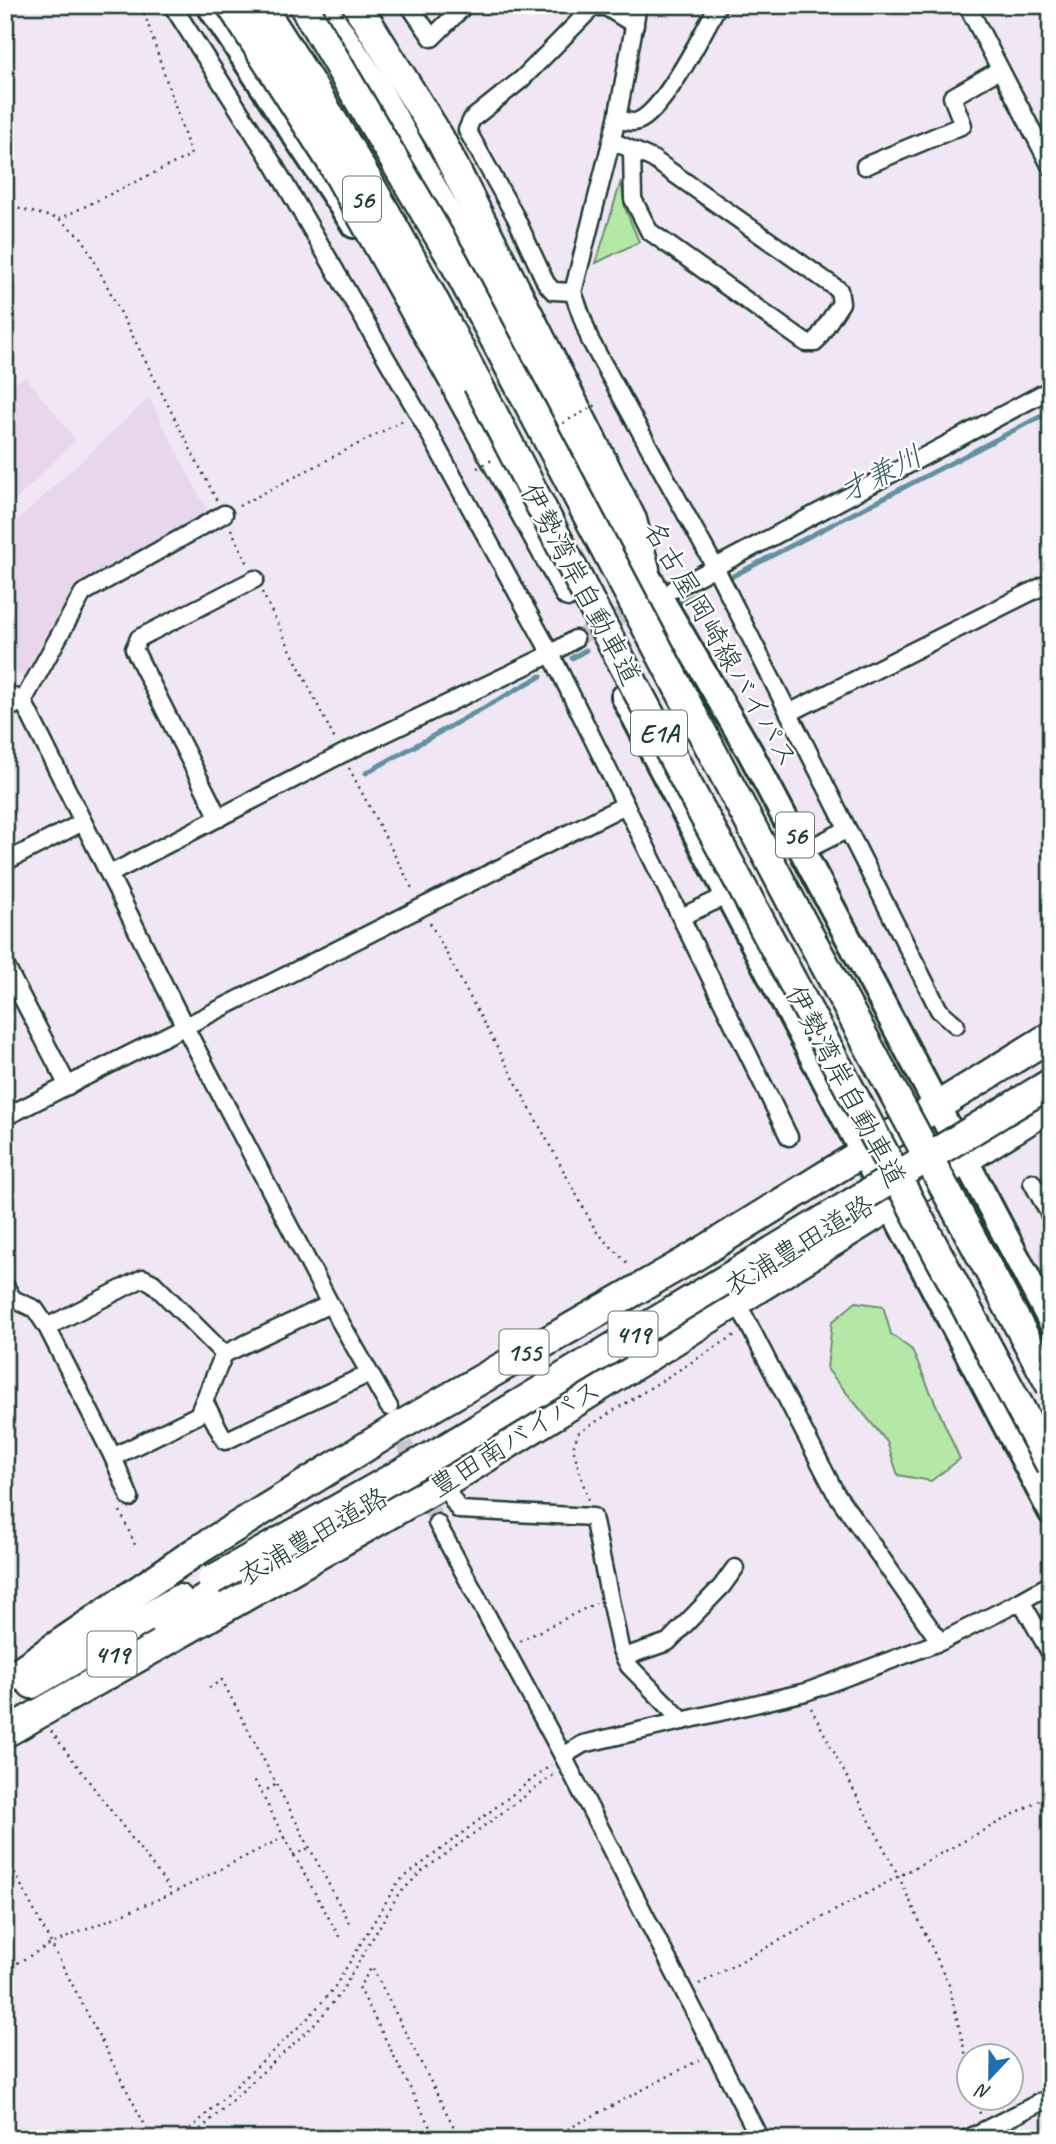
<svg xmlns="http://www.w3.org/2000/svg" width="1056" height="2144" viewBox="0 0 1056 2144" font-family="Caveat,'Klee One',sans-serif">
  <style>
    .built { fill: #e7d6ec }
    .green { fill: #b5e7a7; stroke: #6a926e; stroke-width: 2 }
    .lines { fill: none; stroke-linecap: round; stroke-linejoin: round }
    .stream { stroke: #5f92a1; stroke-width: 5 }
    .street-tunnel { stroke: #c7c5ce; stroke-width: 16; stroke-dasharray: 16 8; stroke-linecap: butt }
    .street-casing { stroke: #1f3d34; stroke-width: 21 }
    .primary-casing { stroke: #1f3d34; stroke-width: 30 }
    .highway-casing { stroke: #1f3d34; stroke-width: 33 }
    .path { stroke: #1f3d34; stroke-width: 2.5; stroke-dasharray: 2 5; stroke-linecap: butt }
    .street { stroke: #fff; stroke-width: 16 }
    .primary { stroke: #fff; stroke-width: 24 }
    .highway { stroke: #fff; stroke-width: 28 }
    .highway-bridge-casing { stroke: #1f3d34; stroke-width: 33; stroke-linecap: butt }
    .path-bridge { stroke: #1f3d34; stroke-width: 2.5; stroke-dasharray: 2 5; stroke-linecap: butt }
    .highway-bridge { stroke: #fff; stroke-width: 28 }
    .labels { text-anchor: middle; dominant-baseline: central; stroke-width: 5; stroke-linejoin: round; paint-order: stroke }
    .shield { fill: #fff; stroke: #627771; stroke-width: 2 }
    .shield-label { font-size: 26px; font-weight: bold; fill: #1f3d34 }
    .street-label { font-size: 28px; fill: #1f3d34; stroke: #fff }
    .water-label { font-size: 30px; font-style: italic; fill: #3a6062; stroke: #fff }
  </style>
  <rect width="100%" height="100%" fill="#f1e7f4"/>
  <filter id="ink" filterUnits="userSpaceOnUse"><feTurbulence type="fractalNoise" baseFrequency=".0143" numOctaves="2"/><feDisplacementMap in="SourceGraphic" scale="14" xChannelSelector="R" yChannelSelector="G"/><feConvolveMatrix kernelMatrix="1 2 1 2 8 2 1 2 1" color-interpolation-filters="sRGB"/></filter>
  <g filter="url(#ink)">
    <g class="built">
      <path d="M26,377L76,440L5,511V388Z"/>
      <path d="M149,398L209,514L81,581L34,681L5,667V532Z"/>
    </g>
    <g class="green">
      <path d="M621,181L625,208L639,242L596,263Z"/>
      <path d="M856,1302L883,1306L891,1334L912,1350L960,1459L931,1481L898,1475L887,1442L827,1369L832,1322Z"/>
    </g>
    <g class="lines">
      <g class="stream">
        <path d="M729,578L1051,411"/>
        <path d="M675,605L700,593"/>
        <path d="M572,658L586,650"/>
        <path d="M366,773L541,676"/>
      </g>
      <g class="street-tunnel">
        <path d="M575,639L642,605"/>
        <path d="M395,1421L437,1523"/>
      </g>
      <defs>
        <g id="street">
          <path d="M172,5L274,165L418,413L551,654L789,1137"/>
          <path d="M409,5L432,38L465,5"/>
          <path d="M638,5L617,119L573,292L590,340L714,565L939,1010L956,1025"/>
          <path d="M967,5L1051,167"/>
          <path d="M617,119C623,120 631,124 638,121C664,111 704,31 718,5"/>
          <path d="M612,141L653,159L839,290L841,303L815,343H806L649,231L633,199L632,150"/>
          <path d="M865,166L963,125L952,97L999,70"/>
          <path d="M573,292L553,291L546,283L515,216L467,130L472,119L522,79L593,7H606L635,25"/>
          <path d="M674,589L1051,389"/>
          <path d="M5,693L23,701L185,1027L330,1304L389,1407"/>
          <path d="M5,710L23,701L83,593L224,514"/>
          <path d="M789,713L1051,582"/>
          <path d="M219,818L134,649L139,638L255,579"/>
          <path d="M804,851L846,830"/>
          <path d="M5,862L83,822"/>
          <path d="M110,874L342,754L551,654L575,639"/>
          <path d="M681,917L728,895"/>
          <path d="M5,965L68,1086"/>
          <path d="M5,1117L625,805"/>
          <path d="M1032,1182L1051,1217"/>
          <path d="M5,1286L13,1299L35,1309L47,1327L113,1457L130,1498"/>
          <path d="M736,1300L835,1492L940,1642"/>
          <path d="M47,1327L143,1278L153,1283L224,1354"/>
          <path d="M204,1401L225,1441L368,1374"/>
          <path d="M113,1457L198,1415L224,1354L330,1304"/>
          <path d="M443,1484L459,1510L593,1517L620,1648L629,1666L683,1721"/>
          <path d="M437,1523L563,1756L760,2139"/>
          <path d="M1051,1584L1021,1601L1051,1654"/>
          <path d="M624,1657L668,1642L722,1586L735,1568"/>
          <path d="M563,1756L583,1744L806,1692L942,1641L1021,1601"/>
          <path d="M967,2139L1051,2097"/>
        </g>
        <g id="primary">
          <path d="M209,5L354,225"/>
          <path d="M323,5L376,84L535,367L608,508L750,752L1051,1322"/>
          <path d="M624,697L1051,1512"/>
        </g>
        <g id="highway">
          <path d="M357,5L439,137L632,520L645,569"/>
          <path d="M458,390L569,592"/>
          <path d="M164,1623L219,1591"/>
          <path d="M5,1681L195,1552L398,1427L692,1258L1051,1036"/>
          <path d="M32,1684L179,1599"/>
          <path d="M5,1733L455,1477L1051,1106"/>
        </g>
      </defs>
      <use href="#street" class="street-casing"/>
      <use href="#primary" class="primary-casing"/>
      <use href="#highway" class="highway-casing"/>
      <g class="path">
        <path d="M5,205L59,219L83,239L217,501"/>
        <path d="M59,219L191,155L143,9L145,5"/>
        <path d="M239,506L404,420"/>
        <path d="M231,529L248,564"/>
        <path d="M262,592L335,740"/>
        <path d="M349,768L414,892"/>
        <path d="M430,923L596,1231L630,1266"/>
        <path d="M588,1500L573,1448L578,1433L735,1335"/>
        <path d="M120,1511L136,1547"/>
        <path d="M520,1641L596,1603"/>
        <path d="M209,1688L222,1680L350,1925"/>
        <path d="M811,1708L898,1875L949,1985L968,2065"/>
        <path d="M51,1731L173,1893"/>
        <path d="M261,1793L277,1784"/>
        <path d="M284,1837L341,1940"/>
        <path d="M5,1854L152,2139"/>
        <path d="M293,1855L309,1848"/>
        <path d="M5,1970L51,1944L173,1893L284,1837L254,1779"/>
        <path d="M699,1984L1051,1794"/>
        <path d="M977,2098L980,2114"/>
        <path d="M180,2139L309,2017L334,1988L398,1882L551,1765"/>
        <path d="M190,2139L316,2023L340,1994L398,1895L421,1872L555,1774"/>
        <path d="M436,2139L359,1987L372,1967L460,2139"/>
        <path d="M549,2139L699,2060"/>
      </g>
      <use href="#street" class="street"/>
      <use href="#primary" class="primary"/>
      <use href="#highway" class="highway"/>
      <defs>
        <g id="highway-bridge">
          <path d="M231,5L331,161L454,381"/>
          <path d="M260,5C389,199 491,412 599,619C748,902 899,1184 1051,1466"/>
          <path d="M303,5L453,260L803,924L1051,1386"/>
          <path d="M212,1580L446,1448L1051,1083"/>
        </g>
      </defs>
      <use href="#highway-bridge" class="highway-bridge-casing"/>
      <g class="path-bridge">
        <path d="M563,423L600,403"/>
        <path d="M477,468L492,460"/>
      </g>
      <use href="#highway-bridge" class="highway-bridge"/>
    </g>
  </g>
  <g class="labels">
    <g class="shield">
      <rect x="343" y="176.5" width="38" height="45" rx="5"/>
      <rect x="631" y="710.5" width="56" height="45" rx="5"/>
      <rect x="776" y="812.5" width="38" height="45" rx="5"/>
      <rect x="608.5" y="1311.5" width="49" height="45" rx="5"/>
      <rect x="499.5" y="1329.5" width="49" height="45" rx="5"/>
      <rect x="87.5" y="1631.5" width="49" height="45" rx="5"/>
    </g>
    <g class="shield-label">
      <text x="362" y="199">56</text>
      <text x="659" y="733">E1A</text>
      <text x="795" y="835">56</text>
      <text x="633" y="1334">419</text>
      <text x="524" y="1352">155</text>
      <text x="112" y="1654">419</text>
    </g>
    <g class="street-label">
      <text transform="translate(581 584) rotate(62)">伊勢湾岸自動車道</text>
      <text transform="translate(721 644) rotate(60)">名古屋岡崎線バイパス</text>
      <text transform="translate(846 1086) rotate(62)">伊勢湾岸自動車道</text>
      <text transform="translate(799 1245) rotate(-31)">衣浦豊田道路</text>
      <text transform="translate(515 1438) rotate(-32)">豊田南バイパス</text>
      <text transform="translate(313 1536) rotate(-30)">衣浦豊田道路</text>
    </g>
    <g class="water-label">
      <text transform="translate(880 474) rotate(-27)">才兼川</text>
    </g>
  </g>
  <rect width="1056" height="2144" fill="none" stroke="#fff" stroke-width="28"/>
  <rect x="14" y="14" width="1028" height="2116" fill="none" stroke="#1f3d34" stroke-width="2.5" filter="url(#ink)"/>
  <g transform="translate(990 2077) rotate(202)"><circle r="33" fill="#ffffff" stroke="#a5b1ae" stroke-width="2"/>
  <path d="M0-5L12 26L0 18L-12 26Z" fill="#1f6fb2"/>
  <text y="-10" font-size="19" font-weight="bold" text-anchor="middle" fill="#1f3d34">N</text>
  </g>
</svg>
